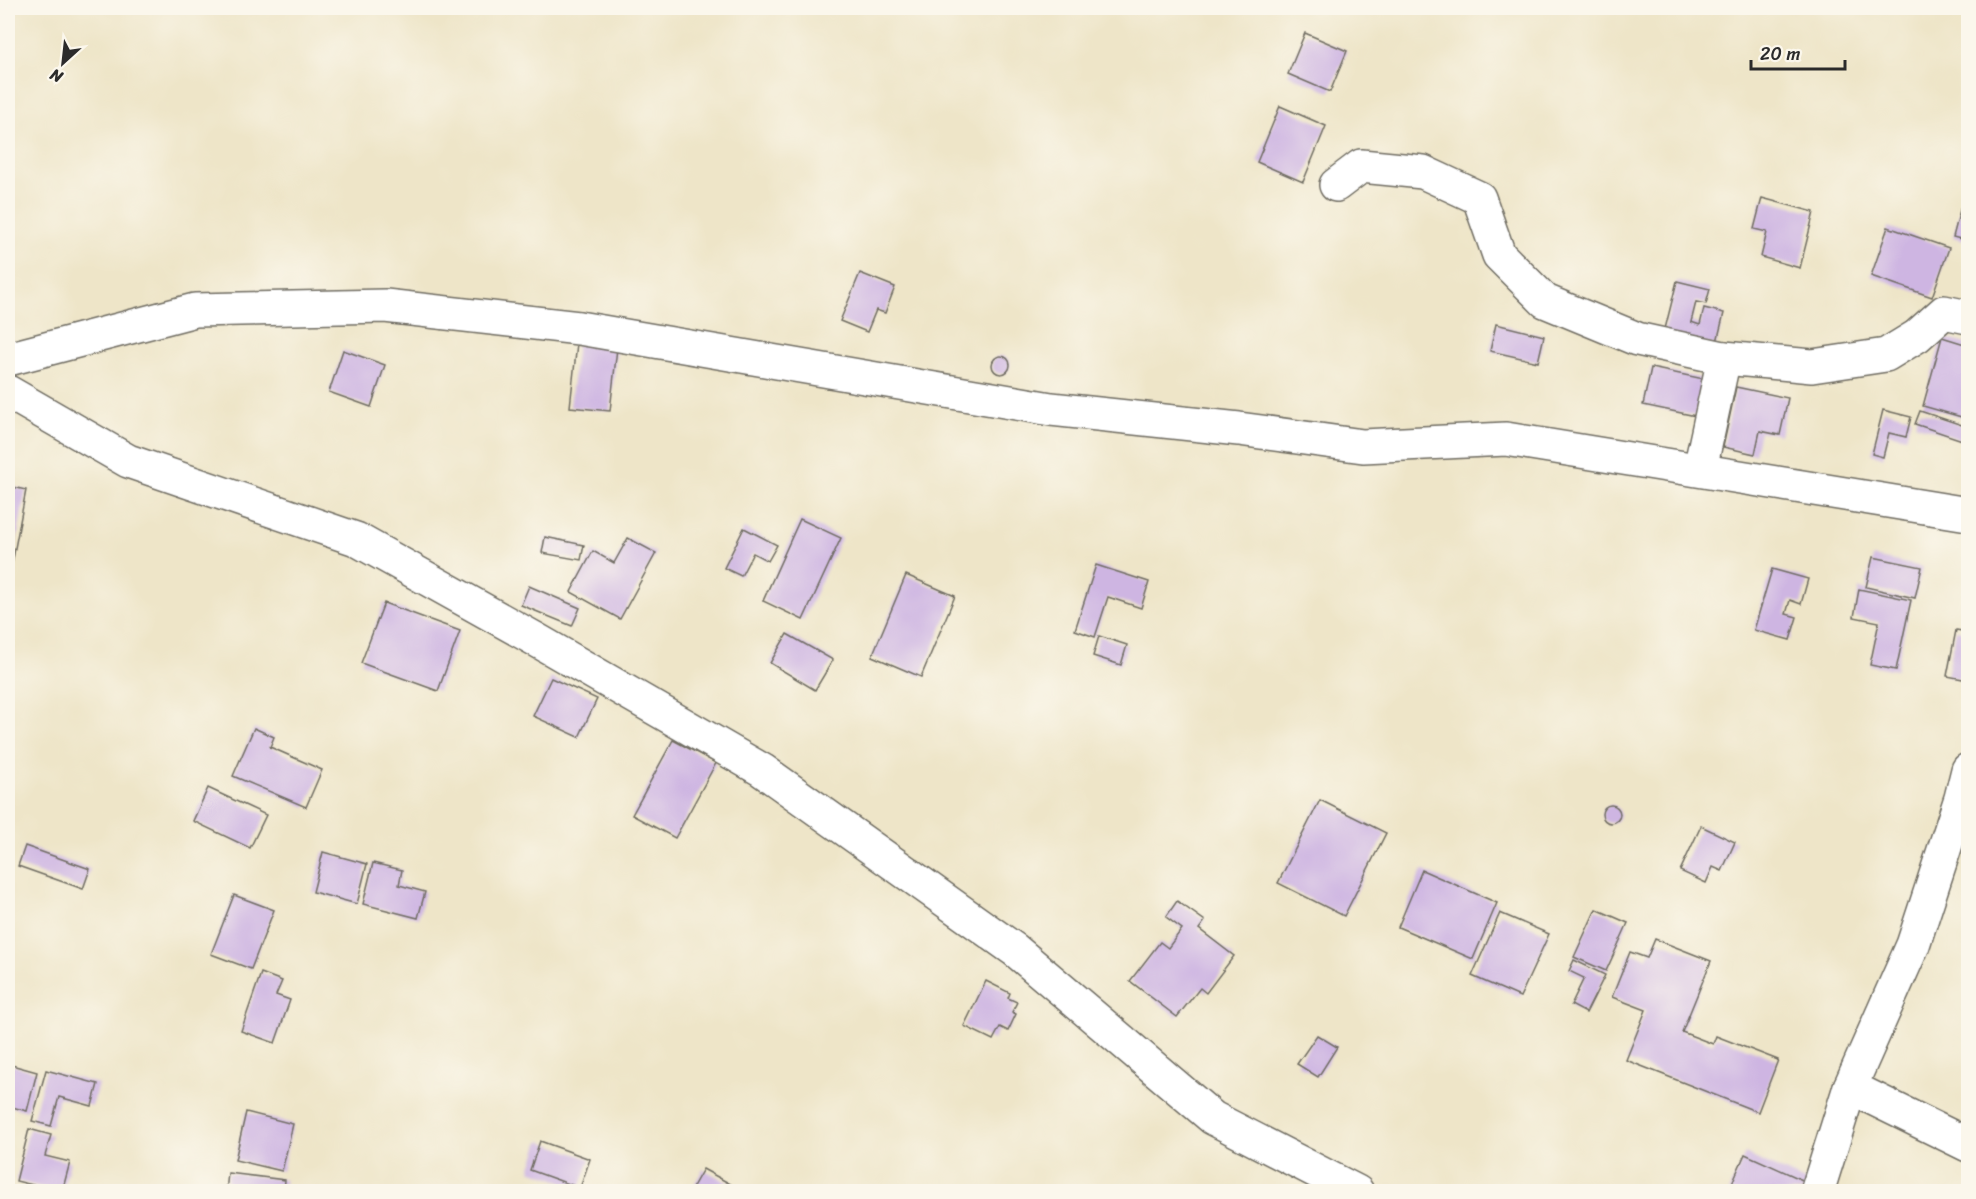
<svg xmlns="http://www.w3.org/2000/svg" width="1976" height="1199" viewBox="0 0 1976 1199" font-family="Sriracha,sans-serif">
  <style>
    .building { fill: #ceb5e2 }
    .lines { fill: none; stroke-linecap: round; stroke-linejoin: round }
    .minor-casing { stroke: #6f6c62; stroke-width: 36 }
    .minor { stroke: #fff; stroke-width: 33 }
  </style>
  <rect width="100%" height="100%" fill="#fbf7ec"/>
  <filter id="ink" filterUnits="userSpaceOnUse"><feTurbulence type="fractalNoise" baseFrequency=".0167" numOctaves="2"/><feDisplacementMap in="SourceGraphic" scale="12" xChannelSelector="R" yChannelSelector="G"/><feConvolveMatrix kernelMatrix="1 2 1 2 8 2 1 2 1" color-interpolation-filters="sRGB"/></filter>
  <filter id="wash" filterUnits="userSpaceOnUse"><feTurbulence type="fractalNoise" baseFrequency=".008" numOctaves="4" result="noise"/><feDisplacementMap in="SourceGraphic" scale="24" xChannelSelector="R" yChannelSelector="G"/><feGaussianBlur stdDeviation="1.35" result="paint"/><feColorMatrix in="noise" values="0 0 0 0 0 0 0 0 0 0 0 0 0 0 0 0 0 1.4 0 .05"/><feComposite in="paint" operator="in"/></filter>
  <g filter="url(#wash)">
    <rect width="100%" height="100%" fill="#eee5c8"/>
    <g id="blocks">
      <g class="building">
        <path d="M1305,33L1347,51L1330,92L1288,74Z"/>
        <path d="M1280,106L1326,126L1303,182L1257,162Z"/>
        <path d="M1965,191L1968,192V241L1953,237Z"/>
        <path d="M1762,198L1814,212L1800,268L1761,257L1767,232L1754,229Z"/>
        <path d="M1888,227L1949,248L1932,297L1871,276Z"/>
        <path d="M860,273L895,287L885,313L876,310L867,332L840,321Z"/>
        <path d="M1677,281L1710,289L1706,304L1696,302L1691,322L1700,325L1704,308L1724,313L1716,346L1664,333Z"/>
        <path d="M1496,324L1544,336L1538,362L1490,351Z"/>
        <path d="M1942,337L1968,345V405L1965,418L1923,406Z"/>
        <path d="M577,343L617,348L610,411L570,407Z"/>
        <path d="M343,350L385,365L371,407L329,392Z"/>
        <circle cx="1001" cy="365" r="9"/>
        <path d="M1651,368L1704,379L1696,416L1643,405Z"/>
        <path d="M1736,387L1788,398L1780,435L1760,431L1755,454L1723,447Z"/>
        <path d="M1883,410L1911,417L1906,437L1889,433L1883,457L1872,454Z"/>
        <path d="M1920,411L1968,427V442L1915,424Z"/>
        <path d="M8,486L26,490L9,580H8Z"/>
        <path d="M800,519L841,538L803,620L763,601Z"/>
        <path d="M744,528L777,545L768,561L753,553L741,576L724,568Z"/>
        <path d="M545,537L584,545L581,560L542,553Z"/>
        <path d="M628,538L656,553L620,619L571,592L593,551L614,563Z"/>
        <path d="M1873,557L1922,567L1915,598L1866,587Z"/>
        <path d="M1096,565L1149,582L1141,608L1108,597L1095,637L1075,630Z"/>
        <path d="M1772,569L1808,579L1801,604L1790,600L1786,614L1797,617L1790,640L1754,630Z"/>
        <path d="M906,575L955,596L921,677L872,656Z"/>
        <path d="M529,586L580,608L572,626L521,605Z"/>
        <path d="M1859,589L1911,600L1896,670L1870,665L1879,622L1854,617Z"/>
        <path d="M384,603L460,631L438,691L361,663Z"/>
        <path d="M1956,630L1968,632V680L1947,676Z"/>
        <path d="M787,634L833,660L815,690L770,663Z"/>
        <path d="M1099,636L1127,645L1121,665L1093,656Z"/>
        <path d="M551,678L597,699L579,737L533,716Z"/>
        <path d="M254,728L274,737L270,747L322,770L306,807L233,776Z"/>
        <path d="M673,740L716,763L675,838L632,815Z"/>
        <path d="M208,788L266,815L250,848L193,821Z"/>
        <path d="M1320,800L1386,833L1344,916L1278,883Z"/>
        <circle cx="1611" cy="814" r="9"/>
        <path d="M1701,826L1735,842L1722,871L1713,867L1706,883L1680,871Z"/>
        <path d="M25,846L90,869L83,889L18,866Z"/>
        <path d="M323,852L367,864L357,904L313,892Z"/>
        <path d="M373,863L402,870L399,885L425,892L418,918L363,904Z"/>
        <path d="M1422,870L1497,903L1473,959L1398,927Z"/>
        <path d="M234,895L274,910L251,969L211,954Z"/>
        <path d="M1177,901L1205,921L1199,929L1234,956L1206,993L1200,988L1177,1017L1130,981L1160,942L1168,948L1182,929L1166,917Z"/>
        <path d="M1596,909L1628,923L1606,971L1574,957Z"/>
        <path d="M1500,913L1549,934L1520,997L1472,976Z"/>
        <path d="M1655,939L1711,961L1682,1032L1713,1044L1716,1036L1778,1060L1758,1112L1626,1060L1646,1010L1612,997L1630,952L1647,958Z"/>
        <path d="M1574,960L1605,975L1586,1013L1571,1005L1584,978L1569,971Z"/>
        <path d="M261,973L282,981L276,995L290,1000L275,1043L241,1031Z"/>
        <path d="M986,981L1010,993L1008,998L1017,1002L1012,1012L1016,1014L1008,1031L1000,1027L993,1040L964,1026Z"/>
        <path d="M1317,1035L1337,1047L1318,1077L1297,1064Z"/>
        <path d="M8,1064L37,1072L27,1111L8,1106Z"/>
        <path d="M46,1070L98,1084L92,1106L59,1097L51,1126L32,1121Z"/>
        <path d="M246,1112L293,1124L282,1171L235,1160Z"/>
        <path d="M29,1129L51,1135L45,1156L70,1162L62,1192L16,1181Z"/>
        <path d="M540,1141L590,1159L580,1188L530,1170Z"/>
        <path d="M1745,1154L1809,1183L1805,1192H1728Z"/>
        <path d="M703,1169L745,1192H690Z"/>
        <path d="M228,1173L285,1180L284,1192H226Z"/>
      </g>
    </g>
  </g>
  <g filter="url(#ink)">
    <use href="#blocks" fill-opacity="0" stroke="#6f6c62" stroke-width="1.5"/>
    <g class="lines">
      <defs>
        <g id="minor">
          <path d="M1336,185L1361,166L1423,172L1479,198L1499,255L1545,301L1637,339L1724,358L1812,366L1886,355L1917,336L1944,312L1968,317"/>
          <path d="M8,359L195,310L385,306L579,328L1051,409L1239,429L1363,446L1506,439L1968,514"/>
          <path d="M8,392L128,461L356,539L535,639L762,770L1015,950L1213,1118L1357,1192"/>
          <path d="M1700,469L1724,358"/>
          <path d="M1968,770L1961,798L1913,945L1850,1087L1968,1145"/>
          <path d="M1817,1192L1850,1087"/>
        </g>
      </defs>
      <use href="#minor" class="minor-casing"/>
      <use href="#minor" class="minor"/>
    </g>
  </g>
  <rect width="1976" height="1199" fill="none" stroke="#fbf7ec" stroke-width="30"/>
  <g transform="translate(63 63) rotate(207)" stroke="#fbf7ec" stroke-width="4.5" paint-order="stroke">
  <path d="M0-4.5L10 22L0 15L-10 22Z" fill="#2b2b2b"/>
  <text y="-9" font-size="16" font-weight="bold" text-anchor="middle" fill="#2b2b2b">N</text>
  </g>
  <path d="M1751 60v9h94v-9" fill="none" stroke="#2b2b2b" stroke-width="3"/>
  <text x="1760" y="60" font-size="18" fill="#2b2b2b" stroke="#fbf7ec" stroke-width="4.5" paint-order="stroke">20 m</text>
</svg>
